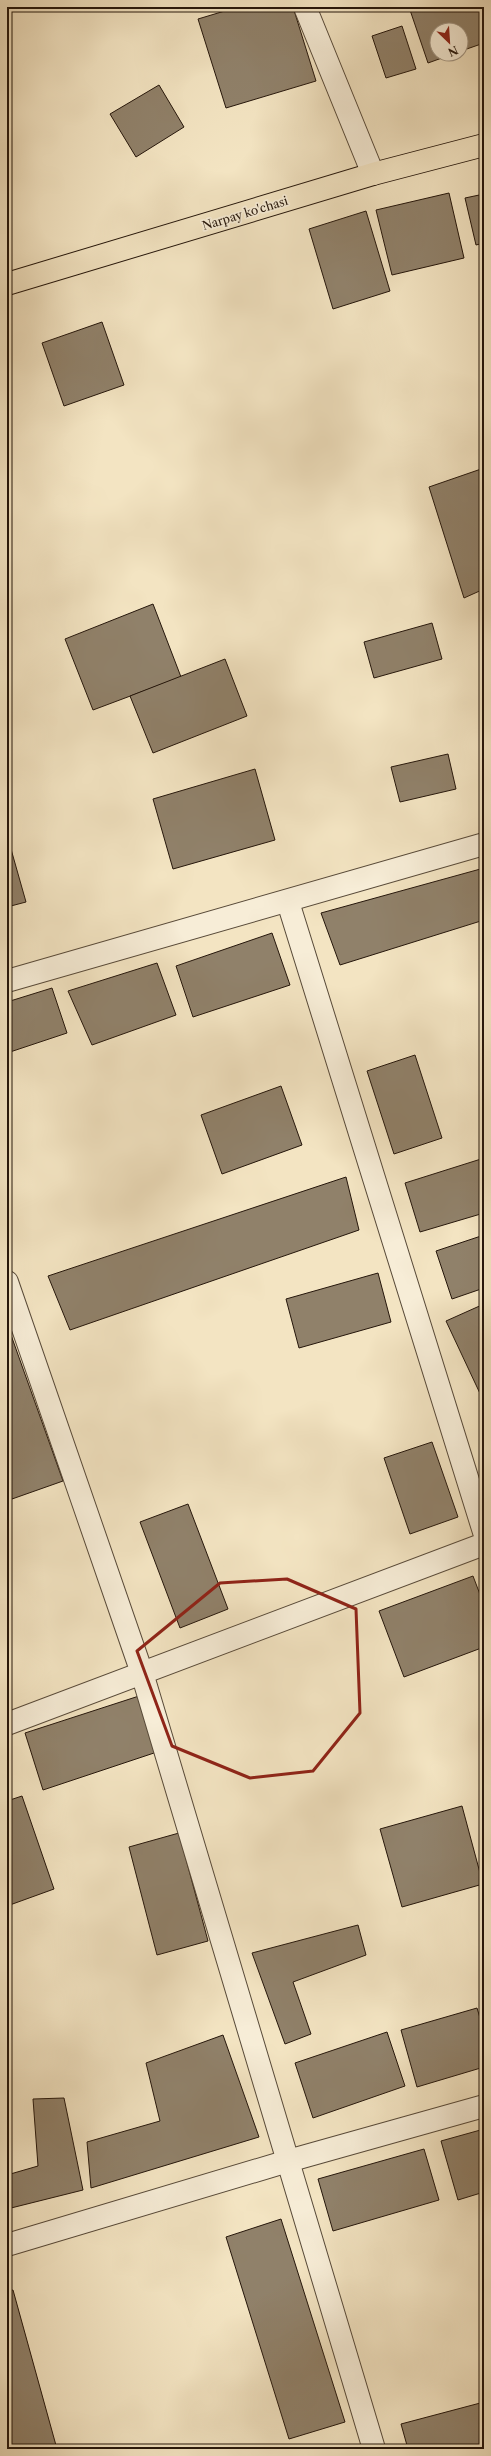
<svg xmlns="http://www.w3.org/2000/svg" width="491" height="2456" viewBox="0 0 491 2456" font-family="'Libre Caslon Text',serif">
  <style>
    .building { fill: #90816a; stroke: #25160b }
    .lines { fill: none; stroke-linecap: round; stroke-linejoin: round }
    .minor-casing { stroke: #584a39; stroke-width: 24 }
    .major-casing { stroke: #25160b; stroke-width: 24 }
    .minor { stroke: #f7edd7; stroke-width: 22 }
    .major { stroke: #f3e4c2; stroke-width: 22 }
    .marked { fill: none; stroke: #8f2418; stroke-width: 3; stroke-linejoin: round }
    .labels { text-anchor: middle; dominant-baseline: central; stroke-width: 3.5; stroke-linejoin: round; paint-order: stroke }
    .street-label { font-size: 12px; fill: #25160b; stroke: #f7edd7 }
  </style>
  <rect width="100%" height="100%" fill="#f3e4c2"/>
  <filter id="stains"><feTurbulence type="fractalNoise" baseFrequency=".005" numOctaves="4"/><feColorMatrix values="0 0 0 0 .2 0 0 0 0 .09 0 0 0 0 .02 0 0 0 .5 -.17"/></filter>
  <radialGradient id="worn" r=".72"><stop offset=".6" stop-color="#630" stop-opacity="0"/><stop offset="1" stop-color="#630" stop-opacity=".3"/></radialGradient>
  <g class="building">
    <path d="M238,7H293L316,81L226,108L198,19Z"/>
    <path d="M409,7H484V43L461,51V30H437V54H453L428,63Z"/>
    <path d="M402,26L416,69L386,78L372,36Z"/>
    <path d="M159,85L184,127L136,157L110,114Z"/>
    <path d="M449,193L464,258L392,275L376,210Z"/>
    <path d="M484,194V243L476,245L465,198Z"/>
    <path d="M366,211L390,291L333,309L309,229Z"/>
    <path d="M102,322L124,385L64,406L42,343Z"/>
    <path d="M484,468V589L464,598L429,487Z"/>
    <path d="M153,604L181,677L93,710L65,639Z"/>
    <path d="M432,623L442,659L374,678L364,642Z"/>
    <path d="M225,659L247,716L153,753L130,696Z"/>
    <path d="M448,754L456,789L400,802L391,767Z"/>
    <path d="M255,769L275,840L173,869L153,799Z"/>
    <path d="M7,835L26,902L7,907Z"/>
    <path d="M484,868V920L340,965L321,913Z"/>
    <path d="M272,933L290,985L193,1017L176,966Z"/>
    <path d="M157,963L176,1015L92,1045L68,991Z"/>
    <path d="M52,988L67,1033L7,1053V1002Z"/>
    <path d="M415,1055L442,1138L394,1154L367,1071Z"/>
    <path d="M281,1086L302,1145L222,1174L201,1115Z"/>
    <path d="M481,1159L484,1168V1213L420,1232L405,1183Z"/>
    <path d="M346,1177L359,1230L70,1330L48,1276Z"/>
    <path d="M484,1235V1288L452,1299L436,1251Z"/>
    <path d="M378,1273L391,1322L299,1348L286,1299Z"/>
    <path d="M484,1304V1402L446,1321Z"/>
    <path d="M11,1335L63,1481L12,1499L7,1486V1336Z"/>
    <path d="M432,1442L458,1517L410,1534L384,1458Z"/>
    <path d="M188,1504L228,1609L180,1628L140,1522Z"/>
    <path d="M473,1576L484,1605V1647L404,1677L379,1611Z"/>
    <path d="M139,1696L157,1752L43,1790L25,1733Z"/>
    <path d="M22,1796L54,1889L7,1906V1801Z"/>
    <path d="M462,1806L483,1884L402,1907L380,1829Z"/>
    <path d="M179,1833L208,1941L157,1955L129,1847Z"/>
    <path d="M358,1925L366,1955L293,1982L311,2034L285,2044L252,1953Z"/>
    <path d="M477,2008L484,2031V2067L417,2087L401,2030Z"/>
    <path d="M387,2032L405,2086L313,2118L295,2063Z"/>
    <path d="M223,2035L259,2137L91,2188L87,2142L160,2121L146,2063Z"/>
    <path d="M64,2098L83,2190L7,2209V2175L38,2166L33,2099Z"/>
    <path d="M484,2129V2192L458,2200L441,2141Z"/>
    <path d="M424,2149L439,2200L333,2231L318,2179Z"/>
    <path d="M281,2219L345,2422L289,2439L226,2237Z"/>
    <path d="M13,2290L57,2449H7V2291Z"/>
    <path d="M484,2402V2443L461,2449H408L401,2424Z"/>
  </g>
  <g class="lines">
    <defs>
      <g id="minor">
        <path d="M305,7L373,174"/>
        <path d="M288,902L484,1532"/>
        <path d="M7,981L484,844"/>
        <path d="M7,1282L142,1673L374,2449"/>
        <path d="M7,1724L484,1544"/>
        <path d="M7,2245L288,2161L484,2106"/>
      </g>
      <path id="major" d="M7,284L373,174L484,145"/>
    </defs>
    <use href="#minor" class="minor-casing"/>
    <use href="#major" class="major-casing"/>
    <use href="#minor" class="minor"/>
    <use href="#major" class="major"/>
  </g>
  <path class="marked" d="M287,1579L356,1609L360,1713L313,1771L250,1778L172,1746L137,1651L220,1583Z"/>
  <g class="labels">
    <g class="street-label">
      <text transform="translate(245 213) rotate(-17)">Narpay ko'chasi</text>
    </g>
  </g>
  <rect width="491" height="2456" fill="none" stroke="#f3e4c2" stroke-width="24"/>
  <rect x="8" y="8" width="475" height="2440" fill="none" stroke="#25160b" stroke-width="2"/>
  <rect x="12" y="12" width="467" height="2432" fill="none" stroke="#25160b"/>
  <g transform="translate(449 42) rotate(155)"><circle r="19" fill="#f7edd7" stroke="#a39785"/>
  <path d="M0-3L7 15L0 10L-7 15Z" fill="#8f2418"/>
  <text y="-6" font-size="11" font-weight="bold" text-anchor="middle" fill="#25160b">N</text>
  </g>
  <rect width="100%" height="100%" filter="url(#stains)"/>
  <rect width="100%" height="100%" fill="url(#worn)"/>
</svg>
